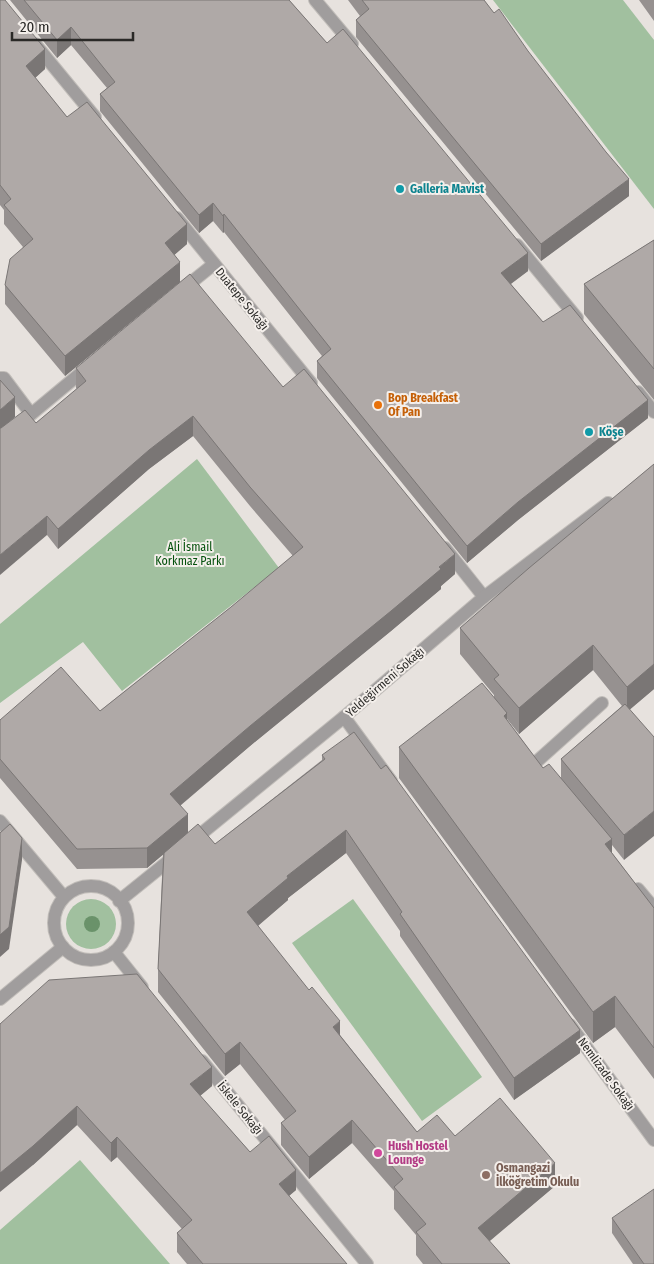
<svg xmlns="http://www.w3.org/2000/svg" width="654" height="1264" viewBox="0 0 654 1264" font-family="'Fira Sans Condensed',sans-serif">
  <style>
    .green { fill: #a1c09f }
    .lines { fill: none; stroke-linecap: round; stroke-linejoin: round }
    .lane-casing { stroke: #c1bdb9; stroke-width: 14 }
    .street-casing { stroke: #c1bdb9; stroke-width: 14 }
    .lane { stroke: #a09d9d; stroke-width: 12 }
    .street { stroke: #a09d9d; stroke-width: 12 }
    .tree { fill: #6a926a }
    .wall { fill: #969190; fill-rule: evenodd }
    .shaded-wall { fill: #7a7675 }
    .building { fill: #afa9a7; stroke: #7a7675 }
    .culture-dot { fill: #0f9aa8; stroke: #f4efeb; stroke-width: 2 }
    .food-dot { fill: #e8710a; stroke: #f4efeb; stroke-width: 2 }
    .hotel-dot { fill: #d1479c; stroke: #f4efeb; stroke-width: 2 }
    .education-dot { fill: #8d6e63; stroke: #f4efeb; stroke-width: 2 }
    .labels { text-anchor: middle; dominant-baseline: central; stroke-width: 4; stroke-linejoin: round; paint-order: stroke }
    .culture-label { font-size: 12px; font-weight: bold; fill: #0d838f; stroke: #f4efeb; text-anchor: start }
    .street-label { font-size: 12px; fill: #2a2927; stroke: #f4efeb }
    .food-label { font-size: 12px; font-weight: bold; fill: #c56008; stroke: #f4efeb; text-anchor: start }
    .park-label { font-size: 12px; fill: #03500b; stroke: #f4efeb }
    .hotel-label { font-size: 12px; font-weight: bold; fill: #b23c85; stroke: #f4efeb; text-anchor: start }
    .education-label { font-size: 12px; font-weight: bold; fill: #785e54; stroke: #f4efeb; text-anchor: start }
  </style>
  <rect width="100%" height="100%" fill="#e7e2de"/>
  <g class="green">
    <path d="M493,0H623L654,40V209Z"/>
    <path d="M197,459L279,568L122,691L83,642L0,703V624Z"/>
    <circle cx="91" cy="924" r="25"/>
    <path d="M353,899L482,1077L422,1121L292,943Z"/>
    <path d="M80,1160L170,1264H0V1230Z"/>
  </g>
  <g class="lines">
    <defs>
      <path id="lane" d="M0,378H4L31,414"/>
      <g id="street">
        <path d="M315,0L352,44"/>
        <path d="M35,44L95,117"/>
        <path d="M177,218L311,383"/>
        <path d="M517,245L577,318"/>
        <path d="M183,289L214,264"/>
        <path d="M638,392L654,412"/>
        <path d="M0,440L88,367"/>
        <path d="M445,548L484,597"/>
        <path d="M344,717L391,781"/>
        <path d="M534,764L602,703"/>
        <path d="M0,821L64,897"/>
        <path d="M191,842L344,717L484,597L608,503"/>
        <circle cx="91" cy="923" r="37"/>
        <path d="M638,889L654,908"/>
        <path d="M119,901L176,855"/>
        <path d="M114,952L142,987"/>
        <path d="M0,999L63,947"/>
        <path d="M570,1025L654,1140"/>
        <path d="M202,1061L367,1264"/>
      </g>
    </defs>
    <use href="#lane" class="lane-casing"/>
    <use href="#street" class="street-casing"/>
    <use href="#lane" class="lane"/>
    <use href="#street" class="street"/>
  </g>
  <circle class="tree" cx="92" cy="924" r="8"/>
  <g class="wall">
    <path d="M0,0L45,69L35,78L67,117L187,244L174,255L180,282L65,376L5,304V285L23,247L4,224V210L0,205Z"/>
    <path d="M10,0H289L327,43L528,271L511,284L543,322L648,418L518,520L467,563L317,378V361L322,356L224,232L223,233L213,221L199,233L100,111V94L107,88L71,45L57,58Z"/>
    <path d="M348,0H484L629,196L541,261L356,37V20L360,16Z"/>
    <path d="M639,0H654V25V21Z"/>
    <path d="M654,240V400L584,314V284Z"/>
    <path d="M76,368L283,387L455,574L441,586V589L391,631L250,746L180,806L188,833L215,844L322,760V755L580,1053L514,1100L400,936V931L346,853L288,898V900L258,926L340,1035L417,1132L455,1136L555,1186L489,1241L510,1264H423L416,1255V1235L394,1209V1191L352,1143L309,1179L281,1145V1123L285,1120L240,1064L225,1076L158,992V969L163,854L147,868L77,869L0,778V720L100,711L231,607L293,556L250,506L193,436L149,469L58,549L47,535L15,417L36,423L77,389L76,388Z"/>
    <path d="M654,464V689L630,709L624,860L612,845V853L654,908V1079L615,1027L593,1043L399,778V747L494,699V695L460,654V628ZM593,670L622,706L561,759V778L543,768L507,720V719L519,734Z"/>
    <path d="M0,1024L212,1086L200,1096L250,1152L296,1190L289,1196L347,1264H187L177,1252V1233L182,1229L117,1157L111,1162L77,1125L33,1165Z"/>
    <path d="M612,1218L654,1264H633L612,1233Z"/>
  </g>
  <g class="shaded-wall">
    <path d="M71,27V45L57,58V40Z"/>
    <path d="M45,49V69L26,86V66Z"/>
    <path d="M629,179V196L541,261V244Z"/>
    <path d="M213,203V221L199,233V215Z"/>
    <path d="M224,214V232L223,233V216Z"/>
    <path d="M187,224V244L165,263V243Z"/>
    <path d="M528,253V271L501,291V273Z"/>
    <path d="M180,262V282L65,376V356Z"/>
    <path d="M15,397V417L0,430V410Z"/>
    <path d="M648,400V418L518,520L467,563V546L518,502Z"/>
    <path d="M193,416V436L149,469L58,549V529L149,450Z"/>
    <path d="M47,516V535L0,575V555Z"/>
    <path d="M455,554V574L441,586V589L391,631L250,746L170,814V794L250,726Z"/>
    <path d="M593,645V670L519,734V708Z"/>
    <path d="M654,664V689L627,712V687Z"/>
    <path d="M507,713V744L504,716Z"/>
    <path d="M654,811V836L624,860V835Z"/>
    <path d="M188,814V834L147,868V848Z"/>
    <path d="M346,830V853L288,898V900L247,935V912L287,876Z"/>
    <path d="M22,838V860L9,949L0,957V935Z"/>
    <path d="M612,839V870L605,844Z"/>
    <path d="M615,996V1027L593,1043V1012Z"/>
    <path d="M340,1021V1044L333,1027Z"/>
    <path d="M580,1030V1053L514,1100V1078Z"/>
    <path d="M240,1042V1064L225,1076V1054Z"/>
    <path d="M212,1067V1086L190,1104V1084Z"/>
    <path d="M77,1106V1125L33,1165L0,1192V1173Z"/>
    <path d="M352,1120V1143L309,1179V1157Z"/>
    <path d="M117,1137V1157L111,1162V1143Z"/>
    <path d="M555,1163V1186L478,1251V1228Z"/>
    <path d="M296,1170V1190L279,1204V1184Z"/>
  </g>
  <g class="building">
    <path d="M0,0H5L45,49L26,66L67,117L87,102L187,224L165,243L180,262L65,356L5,285L10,259L33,239L4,205L11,199L0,185Z"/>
    <path d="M24,0H289L327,43L343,29L528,253L501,273L543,322L570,305L648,400L518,502L467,546L317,361L331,349L224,214L223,216L213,203L199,215L100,94L115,82L71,27L57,40Z"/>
    <path d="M362,0H484L494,13L499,9L528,51L606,152L629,179L541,244L356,20L369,9Z"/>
    <path d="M654,240V369L584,284Z"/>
    <path d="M190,274L283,387L304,369L455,554L439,567L441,569L391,611L250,726L170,794L188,814L147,848L77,849L0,759V720L61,667L100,711L231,607L303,547L250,487L193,416L149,450L58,529L47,516L0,555V428H1L25,410L36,423L86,381L76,368Z"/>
    <path d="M0,380L15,397L0,410Z"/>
    <path d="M654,464V664L627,687L593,645L519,708L494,679L499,675L460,628L529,568Z"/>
    <path d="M482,683L507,713L504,716L543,768L549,764L612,839L605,844L654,908V1048L615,996L593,1012L399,747Z"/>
    <path d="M625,704L654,737V811L624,835L561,759Z"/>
    <path d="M354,732L381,769L386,765L580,1030L514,1078L400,914L402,912L346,830L287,876L288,878L247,912L309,990L312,987L340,1021L333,1027L417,1132L437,1115L455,1136L500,1098L555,1163L478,1228L510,1264H442L416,1232L426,1224L394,1187L403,1179L352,1120L309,1157L281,1123L296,1111L240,1042L225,1054L158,969L164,853L198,824L215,844L325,759L322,755Z"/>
    <path d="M10,824L22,838L9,927L0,935V833Z"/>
    <path d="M137,974L212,1067L190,1084L250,1152L269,1136L296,1170L279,1184L347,1264H203L177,1233L192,1220L117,1137L111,1143L77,1106L33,1146L0,1173V1024L49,980Z"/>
    <path d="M654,1189V1264H644L612,1218Z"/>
  </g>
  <g class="culture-dot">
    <circle cx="400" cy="189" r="5"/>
    <circle cx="589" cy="432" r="5"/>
  </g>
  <circle class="food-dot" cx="378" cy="405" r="5"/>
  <circle class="hotel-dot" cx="378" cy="1153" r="5"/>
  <circle class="education-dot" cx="486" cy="1175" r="5"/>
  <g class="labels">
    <g class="culture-label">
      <text x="410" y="189">Galleria Mavist</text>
      <text x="599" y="432">Köşe</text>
    </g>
    <g class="street-label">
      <text transform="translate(242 299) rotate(51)">Duatepe Sokağı</text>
      <text transform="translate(385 682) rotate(-41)">Yeldeğirmeni Sokağı</text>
      <text transform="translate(606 1074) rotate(54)">Nemlizade Sokağı</text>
      <text transform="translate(240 1108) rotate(51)">İskele Sokağı</text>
    </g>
    <g class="food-label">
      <text x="388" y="398">Bop Breakfast<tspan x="388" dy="14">Of Pan</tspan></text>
    </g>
    <g class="park-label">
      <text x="190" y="547">Ali İsmail<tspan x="190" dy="14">Korkmaz Parkı</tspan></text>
    </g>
    <g class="hotel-label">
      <text x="388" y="1146">Hush Hostel<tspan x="388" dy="14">Lounge</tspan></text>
    </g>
    <g class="education-label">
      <text x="496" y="1168">Osmangazi<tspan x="496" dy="14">İlköğretim Okulu</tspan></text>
    </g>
  </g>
  <path d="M12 32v8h121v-8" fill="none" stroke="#2a2927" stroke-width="2.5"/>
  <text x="20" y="32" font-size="15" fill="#2a2927" stroke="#f4efeb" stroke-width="4" paint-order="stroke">20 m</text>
</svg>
